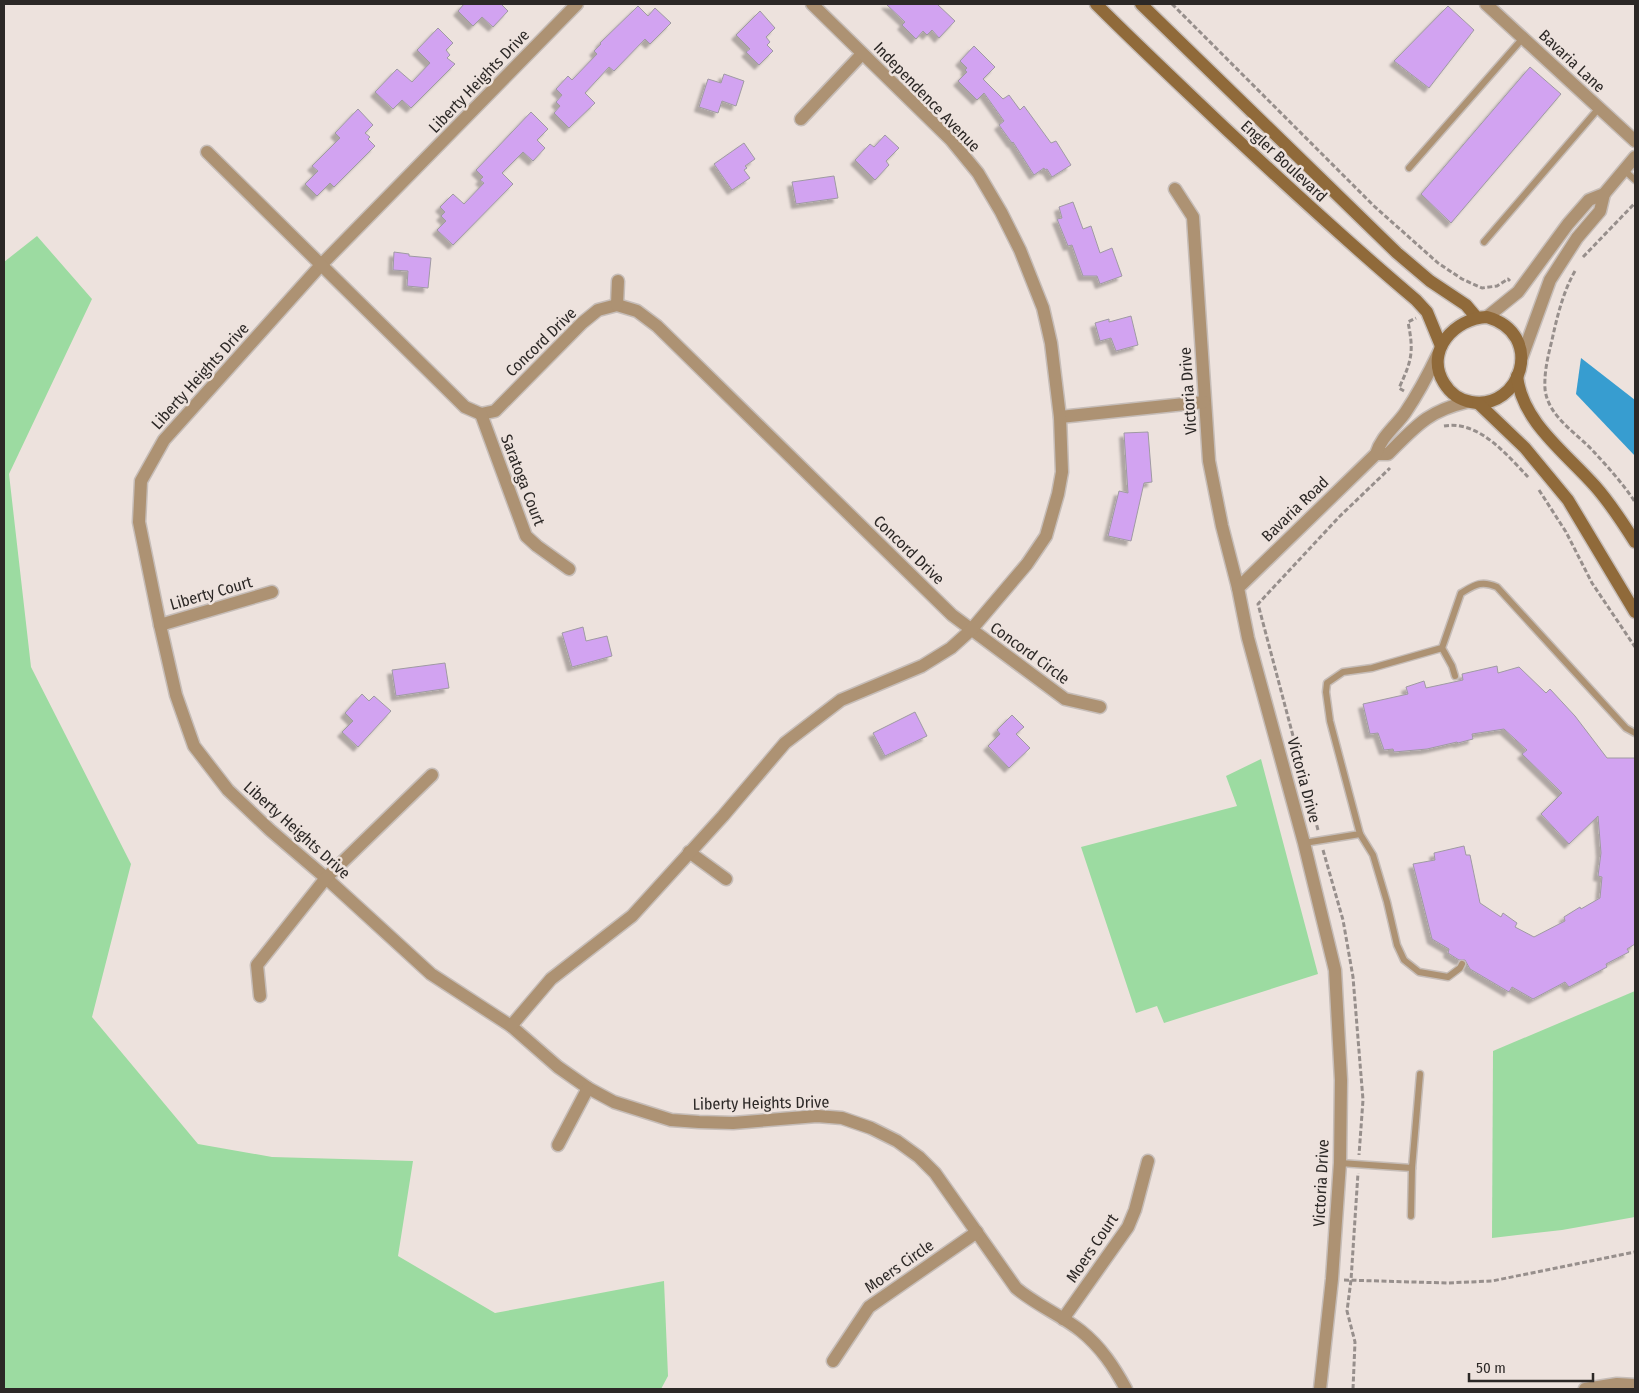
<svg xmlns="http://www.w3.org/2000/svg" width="1639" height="1393" viewBox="0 0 1639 1393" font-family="'Fira Sans Condensed',sans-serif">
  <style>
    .green { fill: #9cdba1 }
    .water { fill: #379dd0 }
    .building { fill: #d2a3f1; stroke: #9f9aa2; filter: url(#shadow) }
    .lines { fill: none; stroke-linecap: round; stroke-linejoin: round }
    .service-casing { stroke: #c6bdb8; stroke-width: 9 }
    .minor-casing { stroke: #c6bdb8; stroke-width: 15 }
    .tertiary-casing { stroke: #c6bdb8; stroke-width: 15 }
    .secondary-casing { stroke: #c6bdb8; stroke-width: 15 }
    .path { stroke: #978f8c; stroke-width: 3; stroke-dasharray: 5 2.5; stroke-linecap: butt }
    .service { stroke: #ad9273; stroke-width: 6 }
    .minor { stroke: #ad9273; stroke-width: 12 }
    .tertiary { stroke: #ad9273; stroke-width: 12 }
    .secondary { stroke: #906a3a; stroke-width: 12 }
    .labels { text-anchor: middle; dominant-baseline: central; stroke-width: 5; stroke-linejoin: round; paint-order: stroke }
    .street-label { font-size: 16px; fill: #2c2826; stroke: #ede2dd }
  </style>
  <defs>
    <filter id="shadow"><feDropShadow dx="-4.5" dy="4.5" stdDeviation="1" flood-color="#0004"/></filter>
  </defs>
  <rect width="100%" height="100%" fill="#ede2dd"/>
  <g class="green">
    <path d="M37,236L92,299L9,474L31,667L131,864L92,1017L198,1144L272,1157L413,1161L398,1256L495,1313L664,1281L668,1376L661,1389H4V262Z"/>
    <path d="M1261,759L1318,974L1164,1023L1157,1006L1136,1013L1081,847L1237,806L1226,776Z"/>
    <path d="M1635,991V1217L1562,1230L1492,1238L1493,1051Z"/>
  </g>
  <path class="water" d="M1581,358L1635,400V456L1576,394Z"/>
  <g class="building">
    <path d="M464,4H501L508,11L493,27L482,17L473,26L458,11Z"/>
    <path d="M886,4H937L955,21L939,38L932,30L927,35L923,31L916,39L902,25L905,22Z"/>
    <path d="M638,6L648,16L655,8L671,23L650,44L645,39L614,71L609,67L585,93L595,103L569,128L554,113L560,106L556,102L562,95L556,89L568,76L572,80L597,54L594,51L601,44L600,43Z"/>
    <path d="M1448,6L1474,30L1429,88L1394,61Z"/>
    <path d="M760,11L775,28L766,37L770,42L767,45L773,51L759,65L746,52L750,49L736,35Z"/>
    <path d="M438,28L453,43L446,50L450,55L447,58L455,64L411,108L402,100L393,109L375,92L397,69L412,82L430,63L417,50Z"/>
    <path d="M974,46L995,67L983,79L1003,99L1009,95L1020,110L1024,106L1051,143L1056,141L1071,165L1052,177L1047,169L1045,170L1044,168L1034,175L1013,142L1012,143L999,125L1004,121L984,93L977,100L958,81L967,72L965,70L967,68L960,61Z"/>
    <path d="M1530,67L1561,94L1451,223L1421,194Z"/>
    <path d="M724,74L744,81L736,106L722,101L718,113L699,107L708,79L721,83Z"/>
    <path d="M358,109L373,125L365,133L370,137L368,139L375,146L334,187L330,183L317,196L305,184L318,171L312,166L340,138L335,133Z"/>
    <path d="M531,112L548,129L537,140L545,148L533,161L523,152L502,173L513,184L453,245L437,230L446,221L441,216L445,212L440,207L453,194L464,204L484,183L480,180L483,177L476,170Z"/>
    <path d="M885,135L899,148L886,161L889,165L875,180L855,160L870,144L874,147Z"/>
    <path d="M744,143L755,159L745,166L747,168L744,170L750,178L732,190L714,164Z"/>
    <path d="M834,176L838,198L796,204L792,182Z"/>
    <path d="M1073,202L1083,229L1091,226L1100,253L1112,248L1122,276L1100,284L1097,276H1083L1072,245L1068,246L1057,219L1062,218L1059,207Z"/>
    <path d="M394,252L409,254V256L431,258L428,288L407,286L408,271L393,270Z"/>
    <path d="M1131,316L1138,345L1116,351L1111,338L1100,341L1095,323L1109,319V322Z"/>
    <path d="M1148,432L1152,482L1144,483L1131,541L1108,536L1119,491L1128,493L1124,433Z"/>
    <path d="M583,627L586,641L607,636L612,656L572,667L562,633Z"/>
    <path d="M445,663L449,688L396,696L392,670Z"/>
    <path d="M1497,666L1498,673L1519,667L1546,693L1550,689L1575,716L1607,758H1635V944L1627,949L1629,952L1606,964L1607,967L1569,987L1565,982L1533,999L1512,987L1509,992L1470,969L1465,960H1459L1448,953L1449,949L1432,939L1413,864L1435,860L1434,853L1464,846L1466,855H1470L1480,903L1501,917L1503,913L1517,923L1515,927L1534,937L1565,921L1564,917L1580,907L1581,909L1600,898L1602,877L1598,876L1601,853L1598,816L1569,844L1541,814L1562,793L1522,754L1527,750L1504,729L1472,734L1473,739L1458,743L1457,742L1427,749L1394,752L1393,749L1384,750L1378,733L1370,734L1363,704L1408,694L1406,687L1424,681L1426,688L1463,680L1462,674Z"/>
    <path d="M362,694L369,701L374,696L391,711L358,747L342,732L353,721L345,713Z"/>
    <path d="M915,712L927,736L885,756L873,733Z"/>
    <path d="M1012,715L1024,727L1016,734L1030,748L1009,768L988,746L1000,734L997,730Z"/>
  </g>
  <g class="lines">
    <defs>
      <g id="service">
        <path d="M1409,168L1523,38"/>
        <path d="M1624,170L1635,180"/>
        <path d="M1484,242L1599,108"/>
        <path d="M1442,648L1452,666L1455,676"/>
        <path d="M1360,834L1373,855L1387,902L1397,945L1404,960L1419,972L1448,977L1460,968L1462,964"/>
        <path d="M1304,843L1360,834L1330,721L1326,692L1327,683L1343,672L1372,668L1442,648L1461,593C1475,585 1481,580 1497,587L1626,728L1635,733"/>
        <path d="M1340,1163L1412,1168L1420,1074"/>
        <path d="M1411,1216L1412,1168"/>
      </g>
      <g id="minor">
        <path d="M577,4L321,265L164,440L141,481L139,522L160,625L176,695L194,746L228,790L270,830L326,878L431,974L511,1026L558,1067L588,1088L614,1102L671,1120L699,1122L733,1123L817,1116L842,1118L871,1128L897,1141L919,1157L935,1173L1016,1288C1036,1305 1061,1315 1081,1331C1101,1347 1114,1367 1126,1389"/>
        <path d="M1486,4L1635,141"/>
        <path d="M801,119L862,54"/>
        <path d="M207,152L465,407L481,414L495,411L582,323L598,310L617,305L637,311L657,326L952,615L1065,699L1100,707"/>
        <path d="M1175,189L1193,217L1209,461L1222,526L1238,588"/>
        <path d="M617,305L618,281"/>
        <path d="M481,414L526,536L537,546L569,569"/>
        <path d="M1060,417L1204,402"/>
        <path d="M160,625L272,592"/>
        <path d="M689,852L726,879"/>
        <path d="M260,996L257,965L326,878L432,775"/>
        <path d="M511,1026L551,979L632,916L723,816L785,743L841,700L922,666L951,648L971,630L1027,564L1046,536L1058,494L1062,472L1060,417L1051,343L1043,308L1020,250L1001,212L978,173L951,140L812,4"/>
        <path d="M558,1145L588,1088"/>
        <path d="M1063,1319L1128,1227L1135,1210L1148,1161"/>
        <path d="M833,1361L869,1307L977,1232"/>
        <path d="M1585,1389L1617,1384L1635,1385"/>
      </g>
      <g id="tertiary">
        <path d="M1487,317L1518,292L1568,224L1589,200L1604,194L1635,157"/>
        <path d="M1522,357L1550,280L1577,238L1600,211L1604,194"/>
        <path d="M1376,454H1388C1416,426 1428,411 1467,402"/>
        <path d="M1320,1389L1332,1279L1340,1163L1341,1080L1335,970L1304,843L1248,638L1238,588L1376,454C1381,437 1395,427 1405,413C1418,394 1429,373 1439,352"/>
      </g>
      <g id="secondary">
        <path d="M1096,4C1139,47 1183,88 1227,130C1289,188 1351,245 1416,300L1427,312L1441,346"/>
        <path d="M1141,4L1397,253L1430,281L1466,305L1477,318"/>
        <path d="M1487,317C1546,334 1521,411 1471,402C1460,400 1450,393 1444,383C1424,351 1455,318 1487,317Z"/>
        <path d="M1517,376C1522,422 1566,453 1595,486C1610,503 1623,523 1635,542"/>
        <path d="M1478,403L1525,448L1568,500L1635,612"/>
      </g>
    </defs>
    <use href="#service" class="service-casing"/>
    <use href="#minor" class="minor-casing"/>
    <use href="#tertiary" class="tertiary-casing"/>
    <use href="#secondary" class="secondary-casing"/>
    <g class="path">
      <path d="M1172,4L1374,206L1438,263L1462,279L1482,288L1497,286L1508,279L1510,281"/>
      <path d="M1583,257L1635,203"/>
      <path d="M1575,271C1563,292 1557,317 1552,340C1548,356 1544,372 1545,389C1548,417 1577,433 1594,452C1608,467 1624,485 1635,502"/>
      <path d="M1404,391L1399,388C1412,360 1414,352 1408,322L1416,318"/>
      <path d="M1444,426C1479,420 1507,455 1529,478"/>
      <path d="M1539,490L1566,532L1592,583L1635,647"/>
      <path d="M1318,830L1258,604L1339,517L1390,468"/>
      <path d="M1323,850L1343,920L1353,977L1363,1100L1359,1155"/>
      <path d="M1344,1280L1447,1283L1492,1281L1635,1252"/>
      <path d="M1353,1389L1355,1342L1347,1311L1351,1280L1358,1173"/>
    </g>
    <use href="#service" class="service"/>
    <use href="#minor" class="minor"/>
    <use href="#tertiary" class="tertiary"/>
    <use href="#secondary" class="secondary"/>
  </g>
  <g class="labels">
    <g class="street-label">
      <text transform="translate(1572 61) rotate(43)">Bavaria Lane</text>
      <text transform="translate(479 81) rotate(-46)">Liberty Heights Drive</text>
      <text transform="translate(927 97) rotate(46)">Independence Avenue</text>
      <text transform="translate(1284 161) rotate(43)">Engler Boulevard</text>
      <text transform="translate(541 342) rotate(-44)">Concord Drive</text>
      <text transform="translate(200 376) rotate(-48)">Liberty Heights Drive</text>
      <text transform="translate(1188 391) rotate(-94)">Victoria Drive</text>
      <text transform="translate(523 480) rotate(69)">Saratoga Court</text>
      <text transform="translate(1295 509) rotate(-44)">Bavaria Road</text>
      <text transform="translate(909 550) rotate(44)">Concord Drive</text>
      <text transform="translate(211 593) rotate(-16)">Liberty Court</text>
      <text transform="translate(1030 653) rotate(36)">Concord Circle</text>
      <text transform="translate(1304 780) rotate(75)">Victoria Drive</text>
      <text transform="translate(297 830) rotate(42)">Liberty Heights Drive</text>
      <text transform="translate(761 1103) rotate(-1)">Liberty Heights Drive</text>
      <text transform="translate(1321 1183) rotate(-87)">Victoria Drive</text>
      <text transform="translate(1092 1248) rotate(-56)">Moers Court</text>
      <text transform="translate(899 1266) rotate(-35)">Moers Circle</text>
    </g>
  </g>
  <rect width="1639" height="1393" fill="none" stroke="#2c2826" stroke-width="10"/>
  <path d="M1469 1373v8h124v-8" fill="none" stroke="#2c2826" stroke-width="2.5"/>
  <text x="1476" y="1373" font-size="15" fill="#2c2826" stroke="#ede2dd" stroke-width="4" paint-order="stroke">50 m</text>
</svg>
